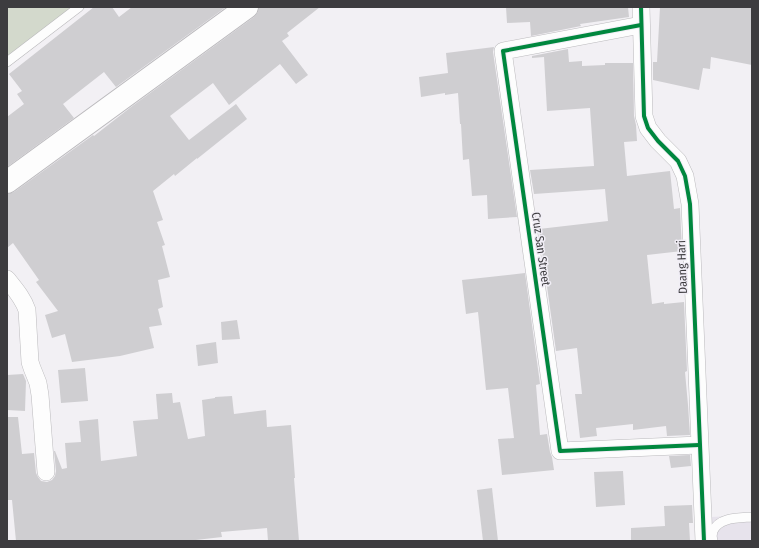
<svg xmlns="http://www.w3.org/2000/svg" width="759" height="548" viewBox="0 0 759 548" font-family="'Fira Sans Condensed',sans-serif">
  <style>
    .built { fill: #e7e3ec }
    .green { fill: #d3d9cc }
    .building { fill: #cfced1 }
    .lines { fill: none; stroke-linecap: round; stroke-linejoin: round }
    .lane-casing { stroke: #bbbabd; stroke-width: 10 }
    .street-casing { stroke: #bbbabd; stroke-width: 18 }
    .secondary-casing { stroke: #bbbabd; stroke-width: 24 }
    .lane { stroke: #fdfdfd; stroke-width: 9 }
    .street { stroke: #fdfdfd; stroke-width: 17 }
    .secondary { stroke: #fdfdfd; stroke-width: 22 }
    .cycleway-casing { stroke: #f1eef6; stroke-width: 6 }
    .cycleway { stroke: #00873e; stroke-width: 4 }
    .labels { text-anchor: middle; dominant-baseline: central; stroke-width: 3; stroke-linejoin: round; paint-order: stroke }
    .street-label { font-size: 12px; fill: #3d3c3f; stroke: #f1eef6 }
  </style>
  <rect width="100%" height="100%" fill="#f2f0f4"/>
  <path class="built" d="M752,515V541H713L711,517Z"/>
  <path class="green" d="M7,7H86L7,68Z"/>
  <g class="building">
    <path d="M94,7H112L119,17L132,7H226L116,87L104,72L63,104L74,118L7,167V117L24,104L17,94L22,91L9,74Z"/>
    <path d="M259,7H320L287,33L289,36L282,41L308,75L296,84L280,64L229,105L213,83L170,116L189,140L236,104L247,119L197,159V158L175,176L174,174L153,191L163,220L157,222L165,245L162,246L170,277L158,280L163,307L158,309L162,325L149,327L154,348L120,356L72,362L65,334L52,338L45,315L58,311L36,282L39,280L13,243L7,248V194L14,192L89,138L93,135L94,136L131,107L254,17L258,12Z"/>
    <path d="M506,7H628L629,17L580,24L581,26L531,36L530,22L507,23Z"/>
    <path d="M660,7H752V65L711,57L710,69L703,68L699,90L653,80V62H657Z"/>
    <path d="M494,47L493,52L517,217L488,219L487,195L472,196L469,159L463,160L461,124H460L458,93L445,95V93L421,97L419,77L448,73L446,53Z"/>
    <path d="M568,49L569,62L582,61V66L605,65V63H633L634,116L636,125L637,141L624,142L627,176L670,171L674,209L680,208L682,251L647,255L652,304L664,302V304L684,302L687,371L685,372L688,405L690,435L667,436L666,426L633,430V424L596,428L597,436L580,438L575,394H582L577,348L556,351L539,229L608,221L605,189L534,194L530,170L594,166L590,108L547,111L544,57L532,58V56Z"/>
    <path d="M525,273L540,384L536,385L540,435L547,434L550,452L552,457L554,470L502,475L498,439L514,438L508,388L486,390L478,312L466,314L462,280Z"/>
    <path d="M237,320L240,339L222,340L221,322Z"/>
    <path d="M216,342L218,363L198,366L196,345Z"/>
    <path d="M85,368L88,401L61,403L58,370Z"/>
    <path d="M23,374L26,381L25,411L7,410V375Z"/>
    <path d="M172,393L173,403L180,402L188,439L205,436L202,400L215,398V397L232,396L234,414L266,410L267,427L291,425L295,478H294L299,541H268L267,528L221,532L222,537L187,541H16L12,500H7V417H18L22,454L34,453L36,473L38,477L41,481L47,482L52,480L55,476L56,471L54,451H55L62,469L67,468L65,443L81,442L79,421L98,419L101,461L137,456L133,421L158,419L156,394Z"/>
    <path d="M690,455L691,466L671,468L669,456Z"/>
    <path d="M623,471L625,505L596,507L594,472Z"/>
    <path d="M492,488L498,541H483L477,490Z"/>
    <path d="M692,505L693,523H689L690,541H631V528L665,526L664,506Z"/>
  </g>
  <g class="lines">
    <defs>
      <g id="lane">
        <path d="M7,62L79,7"/>
        <path d="M713,541C712,538 712,534 713,531C719,517 739,518 752,517"/>
      </g>
      <g id="street">
        <path d="M641,7L644,116L648,128L658,141L678,161L685,176L690,204L704,541"/>
        <path d="M641,25L503,51L560,451L699,445"/>
        <path d="M7,279C15,289 23,298 27,310L30,362L32,368L38,383L40,395L46,472"/>
      </g>
      <path id="secondary" d="M7,182L247,7"/>
    </defs>
    <use href="#lane" class="lane-casing"/>
    <use href="#street" class="street-casing"/>
    <use href="#secondary" class="secondary-casing"/>
    <use href="#lane" class="lane"/>
    <use href="#street" class="street"/>
    <use href="#secondary" class="secondary"/>
    <defs>
      <g id="cycleway">
        <path d="M641,7L644,116L648,128L658,141L678,161L685,176L690,204L704,541"/>
        <path d="M641,25L503,51L560,451L699,445"/>
      </g>
    </defs>
    <use href="#cycleway" class="cycleway-casing"/>
    <use href="#cycleway" class="cycleway"/>
  </g>
  <g class="labels">
    <g class="street-label">
      <text transform="translate(541 249) rotate(82)">Cruz San Street</text>
      <text transform="translate(682 267) rotate(-92)">Daang Hari</text>
    </g>
  </g>
  <rect width="759" height="548" fill="none" stroke="#3d3c3f" stroke-width="16"/>
</svg>
